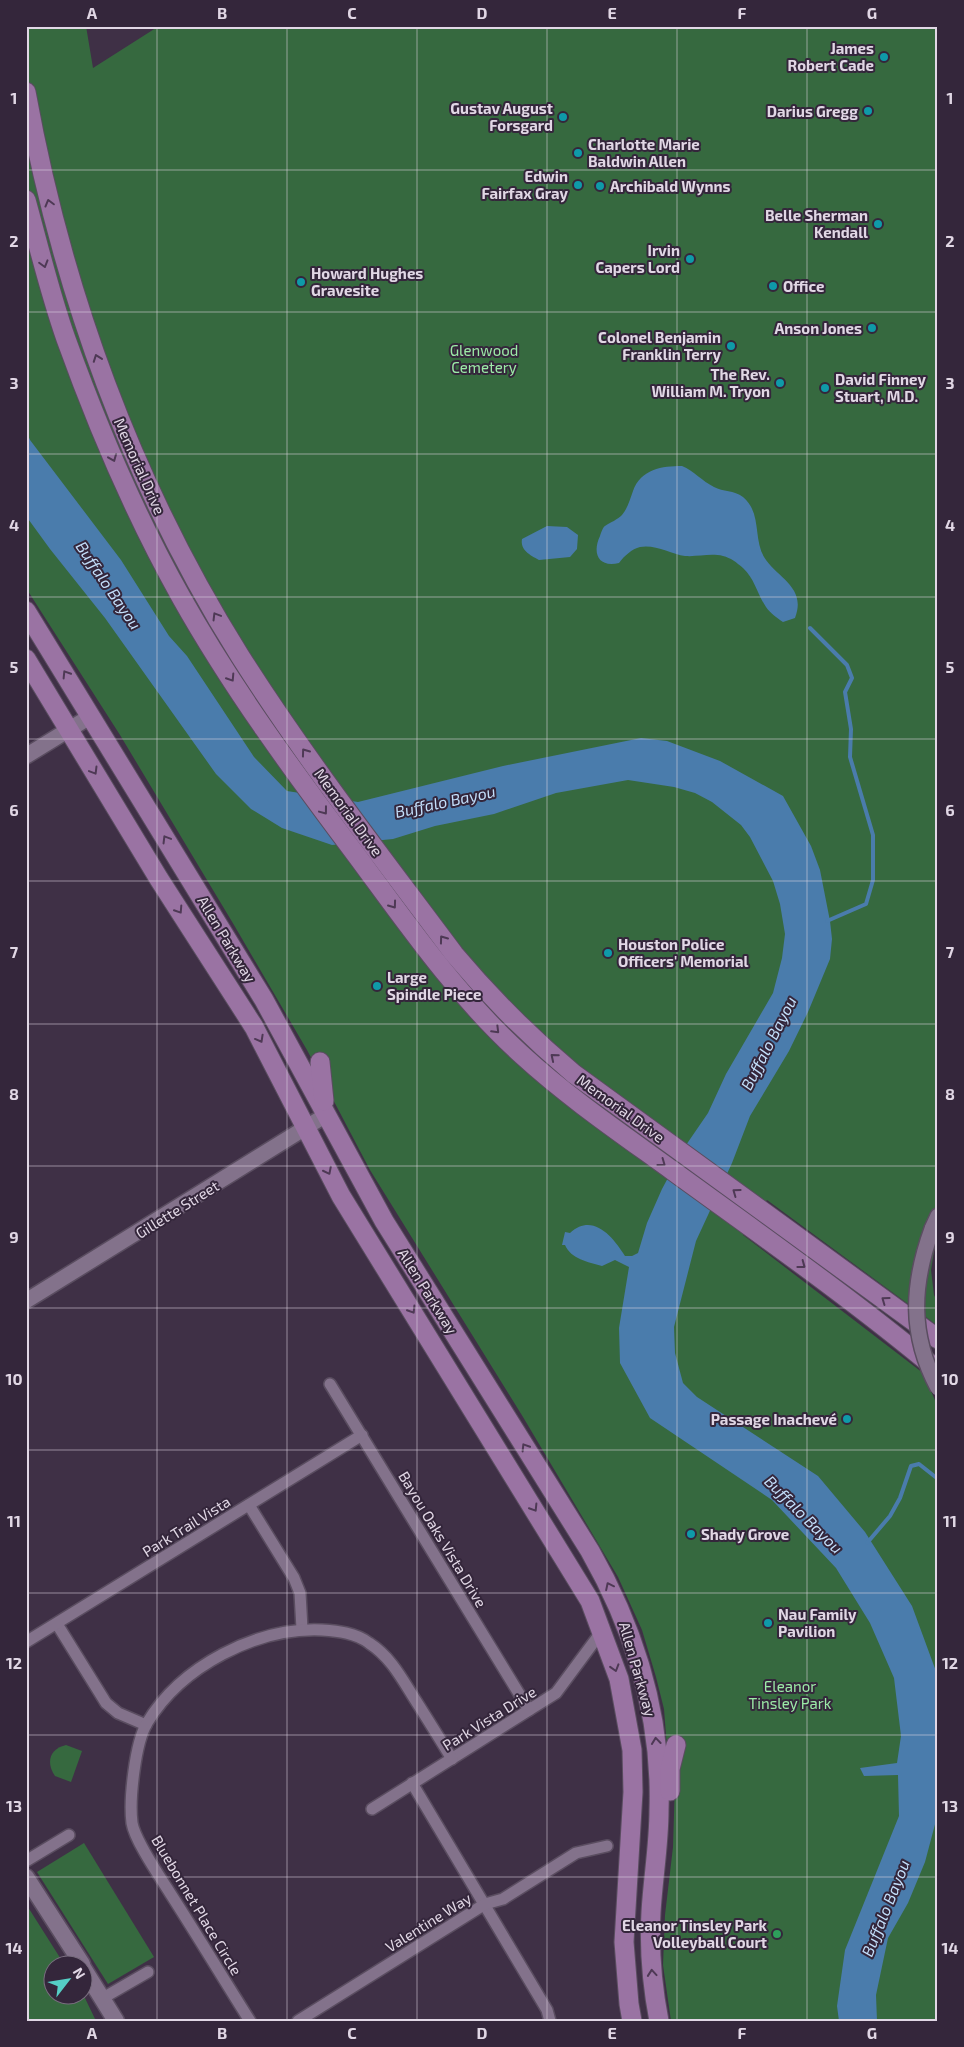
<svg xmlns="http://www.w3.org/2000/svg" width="964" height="2047" viewBox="0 0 964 2047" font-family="'Exo 2',sans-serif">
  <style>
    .green { fill: #36693f }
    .water { fill: #4a7cac }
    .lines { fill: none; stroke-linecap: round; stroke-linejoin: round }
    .stream { stroke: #4a7cac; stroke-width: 4 }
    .minor-casing { stroke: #5a4d60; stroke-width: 14 }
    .tertiary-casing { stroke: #5a4d60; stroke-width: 18 }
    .secondary-casing { stroke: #5a4d60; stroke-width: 19 }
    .primary-casing { stroke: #5a4d60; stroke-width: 21 }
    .minor { stroke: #83728b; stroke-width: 11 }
    .tertiary { stroke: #83728b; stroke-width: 15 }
    .secondary { stroke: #83728b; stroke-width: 16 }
    .primary { stroke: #9a73a3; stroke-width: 19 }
    .tertiary-bridge-casing { stroke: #5a4d60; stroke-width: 18; stroke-linecap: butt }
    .tertiary-bridge { stroke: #83728b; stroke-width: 15 }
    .oneway { stroke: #4e3955 }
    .grid { fill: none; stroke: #e1d7e5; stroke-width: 1; stroke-opacity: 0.55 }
    .culture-dot { fill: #0f9aa8; stroke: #34263b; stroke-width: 2 }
    .leisure-dot { fill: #2e9e5b; stroke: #34263b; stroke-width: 2 }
    .labels { text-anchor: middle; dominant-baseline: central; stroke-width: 4; stroke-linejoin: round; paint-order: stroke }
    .poi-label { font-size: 15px; font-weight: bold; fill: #e1d7e5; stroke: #34263b; text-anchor: end }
    .park-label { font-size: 15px; fill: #9ceba7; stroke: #34263b }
    .street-label { font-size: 15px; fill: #e1d7e5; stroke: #34263b }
    .water-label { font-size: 16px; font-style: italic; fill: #c3dffb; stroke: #34263b }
    .neatline { fill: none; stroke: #e1d7e5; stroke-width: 2 }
    .grid-label { font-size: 16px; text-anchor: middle; font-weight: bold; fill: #e1d7e5 }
  </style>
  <rect width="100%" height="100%" fill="#3f3046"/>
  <g class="green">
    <path d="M26,26H86L93,68L159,26H938V1203L922,1233L935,1246L931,1270L934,1295L938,1303V1326L767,1200L743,1235L923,1373L938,1407V2021H671L663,1965L665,1915L673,1847L675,1781L668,1761L664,1709L656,1677L642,1630L618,1577L523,1417L370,1170L307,1050L234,925L120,735L26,588Z"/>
    <path d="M66,1745L82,1751L71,1782L55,1776C46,1763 49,1749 66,1745Z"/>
    <path d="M84,1843L154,1957L108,1984L37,1872Z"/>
    <path d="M26,1904L64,1964H52V1994H83L96,2021H26Z"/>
  </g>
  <g class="water">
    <path d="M26,431L30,440L121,560L169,636L187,656L254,757L287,791L358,802L503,766L641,738L667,741L720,761L783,796L811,846L820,870L830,921L832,939L830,959L808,1012L789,1051L750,1116L732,1163L696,1241L674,1327L675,1353L683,1383L697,1397L818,1476L865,1532L912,1606L937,1674L938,1813L925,1862L908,1903L888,1938L876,1995L877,2021H839L837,2006L845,1950L899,1816L898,1775L864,1776L860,1768L897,1763L901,1736L894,1678L870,1623L836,1568L772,1500L650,1418L620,1363L619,1328L629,1267L615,1260L602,1266C588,1262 571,1259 565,1245H562L565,1232L570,1233C593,1212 613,1237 625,1256H632L638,1253L647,1223L662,1189L684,1148L708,1113L726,1074L773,993L782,958L785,934L780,904L773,881L750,837L741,825L712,802L695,793L674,787L628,780L556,793L494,814L435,826L393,839L332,845L282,828L251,809L216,774L105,618L50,549L26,516Z"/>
    <path d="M682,466C694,471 702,481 714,487C723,492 734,490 743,497C762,513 753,538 764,557C777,578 807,587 795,618L783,622C777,618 770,613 766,607C757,594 755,579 743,568C736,562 731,558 723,556C710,553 698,557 685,556C671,554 655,544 640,547C632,549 624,556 619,563C598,568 592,553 600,536C601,533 603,527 605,526C611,522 617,520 622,515C628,508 630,499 633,491C641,469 662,466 682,466Z"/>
    <path d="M547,526L567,527L578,535L577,549L570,557L539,560C530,555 520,550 522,539Z"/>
  </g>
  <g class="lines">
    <g class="stream">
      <path d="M810,628L847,665L852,678L845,692L851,729L850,757L873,835V880L866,904L827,921"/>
      <path d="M867,1543L890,1516L900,1498L911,1466L919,1464L938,1479"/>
    </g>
    <defs>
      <g id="minor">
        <path d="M330,1384L529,1710"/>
        <path d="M249,1505L294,1578L300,1593L302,1629"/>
        <path d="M57,1624L106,1703L118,1713L146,1725"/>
        <path d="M26,1642L362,1435"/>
        <path d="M412,1783L547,2010L550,2021"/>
        <path d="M372,1809L556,1693L602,1631"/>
        <path d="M26,1861L69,1835"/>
        <path d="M103,1998L148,1972"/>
        <path d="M250,2021C223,1978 197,1935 170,1893C160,1877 135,1841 132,1823C129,1800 135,1743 147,1723C181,1666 257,1627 322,1630C338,1631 356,1633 369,1643C391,1657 402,1679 416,1701C428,1720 440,1739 452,1759"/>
        <path d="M298,2021L485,1904L503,1899L576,1853L607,1846"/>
      </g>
      <g id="tertiary">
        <path d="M26,756L91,716"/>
        <path d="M932,1229L938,1216"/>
        <path d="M26,1301L326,1115"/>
      </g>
      <g id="secondary">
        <path d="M26,1877L82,1964"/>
        <path d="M82,1966L116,2021"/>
      </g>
      <g id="primary">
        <path d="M26,92C62,291 132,484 240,656C306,760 381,856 454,954C491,998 530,1037 574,1074L938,1339"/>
        <path d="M26,200C39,247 50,294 66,339C98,428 135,515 181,597C232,688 294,772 357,856C408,925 457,996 522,1055C569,1098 622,1134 673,1171C761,1235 851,1298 935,1368"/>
        <path d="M26,611L264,1000L384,1221L590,1551C635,1630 662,1718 659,1810C659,1844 653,1878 651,1912C649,1948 652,1985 659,2021"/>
        <path d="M26,659L159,879L254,1027L341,1196L590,1601L619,1679L632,1750L633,1792L624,1942L629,2004L632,2021"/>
        <path d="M320,1062L324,1101"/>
        <path d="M670,1791V1769L676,1745"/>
      </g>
    </defs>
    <use href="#minor" class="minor-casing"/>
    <use href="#tertiary" class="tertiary-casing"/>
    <use href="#secondary" class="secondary-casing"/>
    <use href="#primary" class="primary-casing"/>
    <use href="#minor" class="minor"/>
    <use href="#tertiary" class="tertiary"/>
    <use href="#secondary" class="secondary"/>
    <use href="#primary" class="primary"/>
    <defs>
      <path id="tertiary-bridge" d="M932,1229C912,1284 909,1334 938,1388"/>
    </defs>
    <use href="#tertiary-bridge" class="tertiary-bridge-casing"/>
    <use href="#tertiary-bridge" class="tertiary-bridge"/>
  </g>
  <defs><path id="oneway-chevron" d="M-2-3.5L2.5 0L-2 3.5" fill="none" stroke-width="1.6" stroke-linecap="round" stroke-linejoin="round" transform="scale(1.25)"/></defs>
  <g class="oneway">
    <use href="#oneway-chevron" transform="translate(49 203) rotate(-105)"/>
    <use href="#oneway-chevron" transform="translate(44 264) rotate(74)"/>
    <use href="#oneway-chevron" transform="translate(97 358) rotate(-110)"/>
    <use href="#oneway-chevron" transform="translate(113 458) rotate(68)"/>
    <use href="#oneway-chevron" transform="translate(216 616) rotate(-121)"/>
    <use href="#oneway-chevron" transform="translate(66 674) rotate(-122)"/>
    <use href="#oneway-chevron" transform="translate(231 678) rotate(57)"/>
    <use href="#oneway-chevron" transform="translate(305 752) rotate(-126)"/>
    <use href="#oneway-chevron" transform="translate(94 771) rotate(59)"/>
    <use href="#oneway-chevron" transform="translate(324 811) rotate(53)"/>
    <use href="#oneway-chevron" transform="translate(166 839) rotate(-121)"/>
    <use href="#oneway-chevron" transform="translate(393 905) rotate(54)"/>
    <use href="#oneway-chevron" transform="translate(179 910) rotate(57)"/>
    <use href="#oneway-chevron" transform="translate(443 939) rotate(-126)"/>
    <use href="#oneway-chevron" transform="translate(496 1030) rotate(45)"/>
    <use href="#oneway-chevron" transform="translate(260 1039) rotate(61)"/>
    <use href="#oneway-chevron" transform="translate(554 1057) rotate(-140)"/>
    <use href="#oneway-chevron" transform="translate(662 1163) rotate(36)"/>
    <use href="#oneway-chevron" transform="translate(328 1171) rotate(63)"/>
    <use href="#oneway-chevron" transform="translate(736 1192) rotate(-144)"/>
    <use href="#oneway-chevron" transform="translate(802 1265) rotate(37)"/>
    <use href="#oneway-chevron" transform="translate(885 1300) rotate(-144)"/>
    <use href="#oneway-chevron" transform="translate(412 1310) rotate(58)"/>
    <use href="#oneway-chevron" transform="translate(525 1447) rotate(-122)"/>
    <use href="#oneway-chevron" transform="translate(534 1508) rotate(58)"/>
    <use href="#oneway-chevron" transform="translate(609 1586) rotate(-116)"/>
    <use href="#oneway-chevron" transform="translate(615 1668) rotate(73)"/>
    <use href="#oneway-chevron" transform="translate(656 1741) rotate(-96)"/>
    <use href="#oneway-chevron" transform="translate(652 1973) rotate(-95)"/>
  </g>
  <path class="grid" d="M157,26V2021M287,26V2021M417,26V2021M547,26V2021M677,26V2021M807,26V2021M26,170H938M26,312H938M26,454H938M26,597H938M26,739H938M26,881H938M26,1024H938M26,1166H938M26,1308H938M26,1450H938M26,1593H938M26,1735H938M26,1877H938"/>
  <g class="culture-dot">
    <circle cx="884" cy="57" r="5"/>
    <circle cx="868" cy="111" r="5"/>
    <circle cx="563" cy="117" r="5"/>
    <circle cx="578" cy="153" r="5"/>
    <circle cx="578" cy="185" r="5"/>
    <circle cx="600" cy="186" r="5"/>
    <circle cx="878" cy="224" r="5"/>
    <circle cx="690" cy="259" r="5"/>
    <circle cx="301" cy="282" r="5"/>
    <circle cx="773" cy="286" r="5"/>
    <circle cx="872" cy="328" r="5"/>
    <circle cx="731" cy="346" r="5"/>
    <circle cx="780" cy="383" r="5"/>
    <circle cx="825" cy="388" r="5"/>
    <circle cx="608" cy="953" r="5"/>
    <circle cx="377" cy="986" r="5"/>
    <circle cx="847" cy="1419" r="5"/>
    <circle cx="691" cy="1534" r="5"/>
    <circle cx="768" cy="1623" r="5"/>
  </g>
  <circle class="leisure-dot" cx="777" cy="1934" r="5"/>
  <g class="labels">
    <g class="poi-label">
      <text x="874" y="48">James<tspan x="874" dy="17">Robert Cade</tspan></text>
      <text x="553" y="108">Gustav August<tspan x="553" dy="17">Forsgard</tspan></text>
      <text x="858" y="111">Darius Gregg</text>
      <text x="588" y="144" text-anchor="start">Charlotte Marie<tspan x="588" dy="17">Baldwin Allen</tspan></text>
      <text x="568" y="176">Edwin<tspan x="568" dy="17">Fairfax Gray</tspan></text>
      <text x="610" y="186" text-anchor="start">Archibald Wynns</text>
      <text x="868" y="215">Belle Sherman<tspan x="868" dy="17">Kendall</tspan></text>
      <text x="680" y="250">Irvin<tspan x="680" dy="17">Capers Lord</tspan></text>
      <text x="311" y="273" text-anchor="start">Howard Hughes<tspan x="311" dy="17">Gravesite</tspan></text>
      <text x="783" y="286" text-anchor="start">Office</text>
      <text x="862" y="328">Anson Jones</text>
      <text x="721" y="337">Colonel Benjamin<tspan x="721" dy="17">Franklin Terry</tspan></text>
      <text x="770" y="374">The Rev.<tspan x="770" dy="17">William M. Tryon</tspan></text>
      <text x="835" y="379" text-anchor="start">David Finney<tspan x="835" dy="17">Stuart, M.D.</tspan></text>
      <text x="618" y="944" text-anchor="start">Houston Police<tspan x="618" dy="17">Officers' Memorial</tspan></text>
      <text x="387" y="977" text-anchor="start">Large<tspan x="387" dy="17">Spindle Piece</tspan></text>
      <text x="837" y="1419">Passage Inachevé</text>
      <text x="701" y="1534" text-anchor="start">Shady Grove</text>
      <text x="778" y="1614" text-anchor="start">Nau Family<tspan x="778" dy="17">Pavilion</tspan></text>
      <text x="767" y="1925">Eleanor Tinsley Park<tspan x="767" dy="17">Volleyball Court</tspan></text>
    </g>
    <g class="park-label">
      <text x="484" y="350">Glenwood<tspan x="484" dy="17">Cemetery</tspan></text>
      <text x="790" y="1686">Eleanor<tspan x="790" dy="17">Tinsley Park</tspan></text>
    </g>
    <g class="street-label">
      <text transform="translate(140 466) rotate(66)">Memorial Drive</text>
      <text transform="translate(349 812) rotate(54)">Memorial Drive</text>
      <text transform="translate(227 939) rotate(59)">Allen Parkway</text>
      <text transform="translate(621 1108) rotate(36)">Memorial Drive</text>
      <text transform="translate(177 1209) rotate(-32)">Gillette Street</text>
      <text transform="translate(428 1291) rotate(58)">Allen Parkway</text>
      <text transform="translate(186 1526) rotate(-32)">Park Trail Vista</text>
      <text transform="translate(443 1539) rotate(59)">Bayou Oaks Vista Drive</text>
      <text transform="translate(638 1669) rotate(74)">Allen Parkway</text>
      <text transform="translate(489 1718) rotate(-32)">Park Vista Drive</text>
      <text transform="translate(197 1905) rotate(59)">Bluebonnet Place Circle</text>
      <text transform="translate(428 1922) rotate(-32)">Valentine Way</text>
    </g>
    <g class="water-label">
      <text transform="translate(109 585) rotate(56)">Buffalo Bayou</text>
      <text transform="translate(445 801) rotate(-12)">Buffalo Bayou</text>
      <text transform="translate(768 1043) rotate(-63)">Buffalo Bayou</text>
      <text transform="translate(804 1514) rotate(45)">Buffalo Bayou</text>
      <text transform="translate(885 1908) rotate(-68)">Buffalo Bayou</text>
    </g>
  </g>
  <rect width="964" height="2047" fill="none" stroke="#34263b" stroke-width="55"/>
  <g transform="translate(68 1980) rotate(59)"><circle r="24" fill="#34263b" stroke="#796d7f"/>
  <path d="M0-4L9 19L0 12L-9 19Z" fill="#55cec6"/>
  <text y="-8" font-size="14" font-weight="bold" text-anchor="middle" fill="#e1d7e5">N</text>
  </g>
  <rect x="28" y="28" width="908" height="1992" class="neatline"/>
  <g class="grid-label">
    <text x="92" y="19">A</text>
    <text x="222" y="19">B</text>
    <text x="352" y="19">C</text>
    <text x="482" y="19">D</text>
    <text x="612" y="19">E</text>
    <text x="742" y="19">F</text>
    <text x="872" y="19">G</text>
    <text x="14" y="104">1</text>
    <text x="950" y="104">1</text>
    <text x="14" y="247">2</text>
    <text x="950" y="247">2</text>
    <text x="14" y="389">3</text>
    <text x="950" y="389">3</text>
    <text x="14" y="531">4</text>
    <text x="950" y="531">4</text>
    <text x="14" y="673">5</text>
    <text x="950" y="673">5</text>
    <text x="14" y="816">6</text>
    <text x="950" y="816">6</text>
    <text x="14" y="958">7</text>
    <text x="950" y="958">7</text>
    <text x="14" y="1100">8</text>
    <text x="950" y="1100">8</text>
    <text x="14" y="1243">9</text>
    <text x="950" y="1243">9</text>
    <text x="14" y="1385">10</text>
    <text x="950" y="1385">10</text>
    <text x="14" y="1527">11</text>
    <text x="950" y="1527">11</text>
    <text x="14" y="1669">12</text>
    <text x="950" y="1669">12</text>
    <text x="14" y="1812">13</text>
    <text x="950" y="1812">13</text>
    <text x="14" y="1954">14</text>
    <text x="950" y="1954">14</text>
    <text x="92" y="2039">A</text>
    <text x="222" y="2039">B</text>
    <text x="352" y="2039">C</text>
    <text x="482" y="2039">D</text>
    <text x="612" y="2039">E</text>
    <text x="742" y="2039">F</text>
    <text x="872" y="2039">G</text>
  </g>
</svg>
